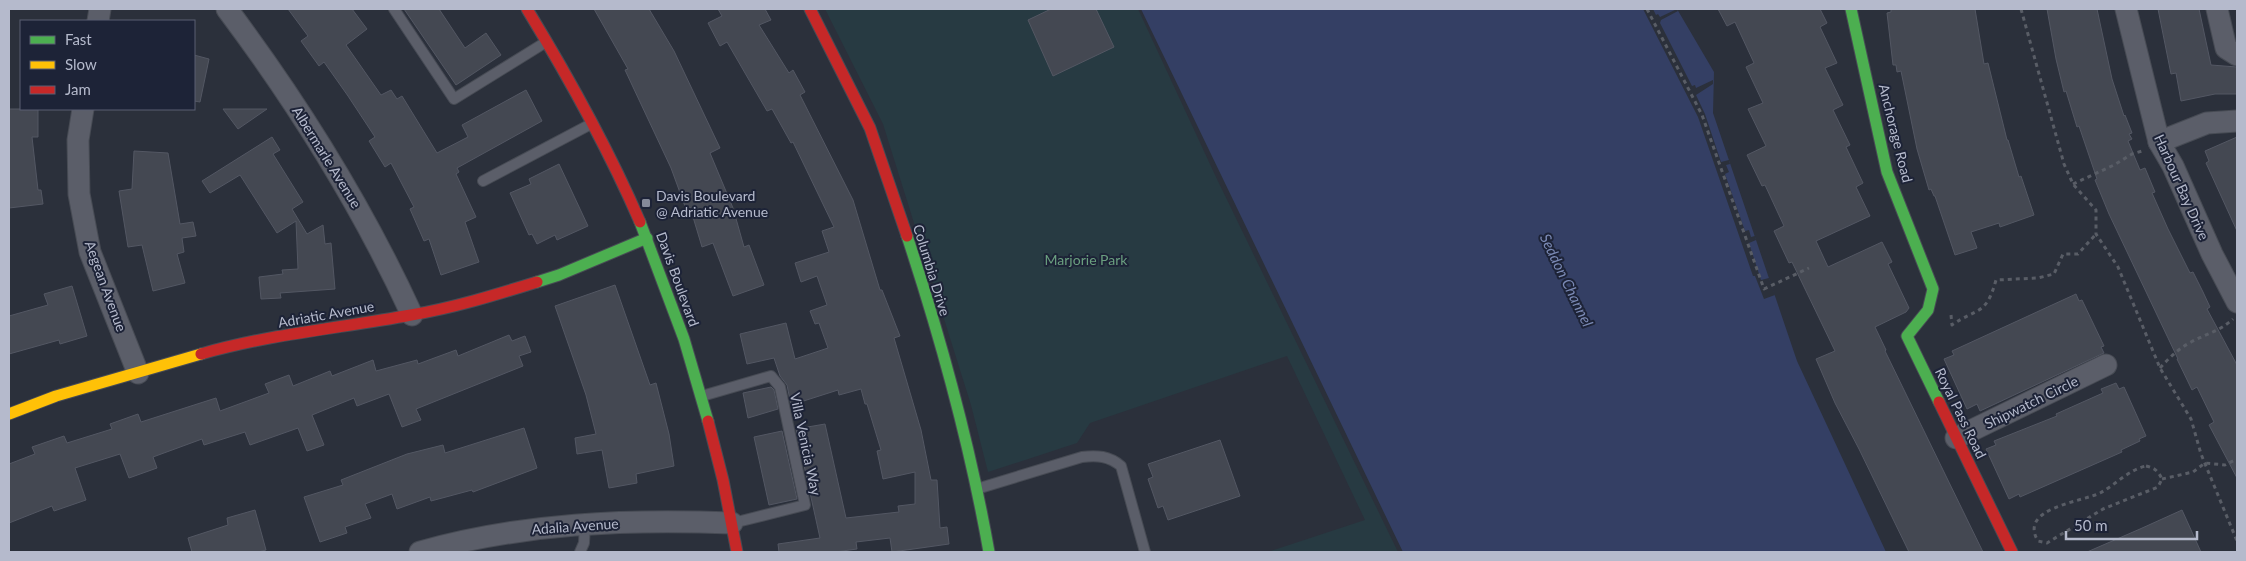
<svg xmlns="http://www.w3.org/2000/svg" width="2246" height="561" viewBox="0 0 2246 561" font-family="Lato,sans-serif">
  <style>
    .green { fill: #273a42 }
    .water { fill: #343f64 }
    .pier { fill: #2b303b }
    .building { fill: #444852; stroke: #535763 }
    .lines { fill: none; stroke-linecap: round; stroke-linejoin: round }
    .lane-casing { stroke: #474b54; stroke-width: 12 }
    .street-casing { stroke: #474b54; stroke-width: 23 }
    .fast-casing { stroke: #474b54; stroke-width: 13 }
    .slow-casing { stroke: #474b54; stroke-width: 13 }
    .jam-casing { stroke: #474b54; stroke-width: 13 }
    .path { stroke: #595d66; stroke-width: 3; stroke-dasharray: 4 4; stroke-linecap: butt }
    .lane { stroke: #5b5e69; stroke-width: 10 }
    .street { stroke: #5b5e69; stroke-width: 21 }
    .fast { stroke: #4caf50; stroke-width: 11 }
    .slow { stroke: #ffc107; stroke-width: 11 }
    .jam { stroke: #c62828; stroke-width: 11 }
    .poi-dot { fill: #858a99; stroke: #1d2337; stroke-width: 2 }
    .labels { text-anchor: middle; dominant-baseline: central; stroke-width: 4; stroke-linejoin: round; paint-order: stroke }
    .street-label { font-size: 14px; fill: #b5bacc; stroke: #1d2337 }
    .poi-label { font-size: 14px; fill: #b5bacc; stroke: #1d2337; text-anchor: start }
    .park-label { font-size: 14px; fill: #6a9f7f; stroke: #1d2337 }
    .water-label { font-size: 15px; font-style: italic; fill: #7b8ab5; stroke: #1d2337 }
  </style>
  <rect width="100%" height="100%" fill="#2b303b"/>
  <path class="green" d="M825,9H1138L1215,175L1398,552H1268L1365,520L1287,356L1090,423L1077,443L988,472L971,405L883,124Z"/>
  <path class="water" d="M1141,9H1677L1714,72L1713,113L1797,361L1886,552H1403Z"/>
  <path class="pier" d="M1643,9H1653L1656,15L1658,14L1660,17L1677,9L1678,11L1661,20L1660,23L1692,86L1695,85L1696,88L1713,80V84L1696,95L1705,114L1721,162L1729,160L1730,164L1726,165L1729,172L1725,174L1745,231L1749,230L1751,237L1755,236L1756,240L1749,243L1761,280L1769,278L1775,295L1764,299L1755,276H1753L1698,117Z"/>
  <g class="building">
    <path d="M288,9H352L367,29L346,45L381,95L391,90L397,99L402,96L437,153L468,137L462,125L526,90L542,121L457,168L459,172L456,174L476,217L465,222L479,262L441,275L429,239L424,241L410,209L414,207L391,163L385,167L369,141L375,137L348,96L324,62L319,66L301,41L308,36Z"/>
    <path d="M404,9H439L465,48L486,33L501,55L456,85Z"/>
    <path d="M594,9H649L674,51L720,148L710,153L733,208L744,247L749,245L764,285L733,296L713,243L702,247L690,207L686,209L671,168L625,70L628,69Z"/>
    <path d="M718,9H765L771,20L759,25L789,73L793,70L805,92L800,95L853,200L880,290H882L900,336L894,338L921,430L931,480H937L940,528L947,527L949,544L892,552L890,538L856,542L857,549L835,552H779L778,544L820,538L796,429L825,424L846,518L899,512L898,506L915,504V472L883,479L877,451L881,450L867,404H865L861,389L839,395L838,390L791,405L787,385L780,376L774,358L747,364L740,334L786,323L795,359L828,348L819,323L815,324L810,311L827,305L817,276L801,282L795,263L829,252L822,231L834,227L793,142L791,143L772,109L767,111L727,42L720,46L708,23L722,16Z"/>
    <path d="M1051,9H1096L1114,47L1053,76L1028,20Z"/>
    <path d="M1718,9H1820L1827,23L1820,27L1837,63L1825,68L1843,105L1833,110L1850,145L1846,147L1863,183L1856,187L1870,216L1816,241L1828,267L1882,242L1892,262L1888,264L1909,308L1906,312L1875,327L1886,350L1885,351L1983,552H1909L1859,449L1835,403L1816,359L1835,351L1792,262L1789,263L1774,231L1784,226L1765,185L1762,186L1747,155L1766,146L1748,109L1763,103L1746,67L1754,63L1735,22L1727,26Z"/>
    <path d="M1891,9H1975L1984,64L1988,63L2007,140H2008L2019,177L2021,176L2034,215L2000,227L1999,223L1971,232L1977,248L1955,255L1935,196H1934L1931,189L1929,190L1917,149L1901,71L1897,72L1896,65H1893L1887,13L1891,12Z"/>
    <path d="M2047,9H2097L2112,79L2124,116L2125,115L2132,133L2129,134L2132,139L2128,141L2140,170L2145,168L2155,192L2152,193L2168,229L2190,273L2193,272L2203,292L2210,307L2207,309L2237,365V478L2209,425L2214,422L2197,387L2192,390L2177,359H2178L2109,214L2095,180L2097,179L2079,126L2077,127L2066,91L2064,92L2056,59Z"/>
    <path d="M2158,9H2199L2211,65L2237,67V94H2215L2181,101L2176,73L2171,74Z"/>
    <path d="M194,55L209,59L200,102L194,101Z"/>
    <path d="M9,109H38V137H32L38,190H41L43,204L9,208Z"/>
    <path d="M223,109H267L238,129Z"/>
    <path d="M272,137L280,150L273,154L303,202L292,209L307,234L323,225L325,244L331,243L335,289L280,293L281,298L261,299L259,277L283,274L282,270L298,269L296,221L277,233L240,175L210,193L202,181Z"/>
    <path d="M2237,137V231L2206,163L2209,161L2205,151Z"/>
    <path d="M134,151L168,153L180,224L193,222L196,236L182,238L184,252L177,254L185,283L153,291L142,245L128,247L119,191L132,189Z"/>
    <path d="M559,164L588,226L557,240L555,235L537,244L532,234L529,235L510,193L531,184L529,179Z"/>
    <path d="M615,285L650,385L656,383L669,434L674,466L636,474L637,483L609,488L602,450L577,454L575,438L596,434L586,395L555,306Z"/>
    <path d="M72,286L87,336L60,344L59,340L9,354V316L48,305L44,294Z"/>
    <path d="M2076,294L2079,301L2082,300L2104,346L2101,347L2104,353L1980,411L1977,404L1967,409L1944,359L1954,355L1952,351Z"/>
    <path d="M509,335L512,341L525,336L531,352L519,356L523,366L416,409L421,420L402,427L389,394L357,406L354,398L312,415L324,445L307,451L298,428L250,445L245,432L204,445L202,439L153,457L157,468L129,478L120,454L75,468L86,500L54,511L52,506L9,523V464L35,454L32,447L64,436L67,443L112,429L110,424L138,414L141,422L216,398L220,411L269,393L265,384L289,375L293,386L330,371L332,376L373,360L376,371L417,360L418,364L456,350L458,356Z"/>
    <path d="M2116,383L2119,389L2124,387L2146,436L2139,439L2140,441L2121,450L2122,452L2020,497L2019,494L2009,499L1986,449L1996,445L1994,441L2057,416L2056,414L2103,393L2101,389Z"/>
    <path d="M771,387L774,390L778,409L748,418L743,393Z"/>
    <path d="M524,428L537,468L473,492L472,490L431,501L430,497L397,509L392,494L365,504L371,518L345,527L347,533L320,542L304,497L343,485L341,480L407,454L443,445L445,453Z"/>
    <path d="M782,431L797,499L769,505L754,437Z"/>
    <path d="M1220,440L1240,496L1168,520L1163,506L1158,508L1148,479L1153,477L1148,464Z"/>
    <path d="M255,510L266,550L258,552H192L188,538L228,525L227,518Z"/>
    <path d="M2182,510L2201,552H2087L2140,529Z"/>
  </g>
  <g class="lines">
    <defs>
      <g id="lane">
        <path d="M394,9L454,99L546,42"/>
        <path d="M483,181L591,124"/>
        <path d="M702,396L771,376L780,387L805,505L733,523"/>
        <path d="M980,488L1082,457C1097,455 1109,456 1121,466L1145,552"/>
        <path d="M580,552L584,543L585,523"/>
      </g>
      <g id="street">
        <path d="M227,9C299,105 362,206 412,315"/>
        <path d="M2126,9L2159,142L2173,166L2212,254L2237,302"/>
        <path d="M2217,9L2226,48L2237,55"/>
        <path d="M98,21L100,9"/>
        <path d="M83,109L78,140L79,194L90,252L138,373"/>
        <path d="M2159,142L2207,123L2237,121"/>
        <path d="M1956,438L2106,365"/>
        <path d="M420,552C524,523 625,519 732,523"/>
      </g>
      <g id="fast">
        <path d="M1851,9L1887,172L1933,289L1928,310L1907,336L1939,402"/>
        <path d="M640,222L684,339L708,421"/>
        <path d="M907,236C941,339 970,445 989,552"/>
        <path d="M537,282L559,275L647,238"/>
      </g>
      <path id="slow" d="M9,414L56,396L201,354"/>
      <g id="jam">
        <path d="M527,9C569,78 608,148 640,222"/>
        <path d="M810,9L870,128L907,236"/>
        <path d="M201,354C270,334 341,328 411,315C453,308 495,295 537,282"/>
        <path d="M1939,402L2012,552"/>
        <path d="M708,421L723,480L737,552"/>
      </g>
    </defs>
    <use href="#lane" class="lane-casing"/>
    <use href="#street" class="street-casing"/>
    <use href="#fast" class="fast-casing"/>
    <use href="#slow" class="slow-casing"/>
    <use href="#jam" class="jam-casing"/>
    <g class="path">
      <path d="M1647,9L1702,115L1764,289L1809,268"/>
      <path d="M2021,9L2064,164L2073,184L2096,210V234L2118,267L2160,368L2191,419L2201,454L2237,541"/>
      <path d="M2073,184L2114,165L2132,154L2142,151"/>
      <path d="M1951,315L1952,325C1978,307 1986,316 1996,280L2038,278L2054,274L2063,254H2078L2096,234"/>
      <path d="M2160,368C2169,358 2178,349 2191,342C2206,334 2220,331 2233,319"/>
      <path d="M2146,466C2155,468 2158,471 2162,479L2158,487L2103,509L2047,543L2038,541C2018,508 2081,502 2100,493C2115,485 2130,469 2146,466Z"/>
      <path d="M2162,479L2193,472L2205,463L2225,465L2237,459"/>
    </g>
    <use href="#lane" class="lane"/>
    <use href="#street" class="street"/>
    <use href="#fast" class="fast"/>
    <use href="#slow" class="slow"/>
    <use href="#jam" class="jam"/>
  </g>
  <rect class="poi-dot" x="641" y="198" width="10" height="10" rx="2.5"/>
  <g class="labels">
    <g class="street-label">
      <text transform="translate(1896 133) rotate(76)">Anchorage Road</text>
      <text transform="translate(327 157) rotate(58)">Albermarle Avenue</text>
      <text transform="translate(2182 187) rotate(66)">Harbour Bay Drive</text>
      <text transform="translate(932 270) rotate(73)">Columbia Drive</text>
      <text transform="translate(678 279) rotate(70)">Davis Boulevard</text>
      <text transform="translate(106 286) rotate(70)">Aegean Avenue</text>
      <text transform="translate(326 314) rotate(-10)">Adriatic Avenue</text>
      <text transform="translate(2031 402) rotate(-26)">Shipwatch Circle</text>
      <text transform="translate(1961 413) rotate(64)">Royal Pass Road</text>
      <text transform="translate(806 444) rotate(78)">Villa Venicia Way</text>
      <text transform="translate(575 526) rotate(-4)">Adalia Avenue</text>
    </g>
    <g class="poi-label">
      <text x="656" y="195">Davis Boulevard<tspan x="656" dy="16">@ Adriatic Avenue</tspan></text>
    </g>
    <g class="park-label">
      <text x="1086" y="259">Marjorie Park</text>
    </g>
    <g class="water-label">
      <text transform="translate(1567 280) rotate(64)">Seddon Channel</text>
    </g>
  </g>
  <rect width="2246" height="561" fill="none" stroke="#b5bacc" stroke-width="20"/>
  <rect x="20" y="20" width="175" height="90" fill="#1d2337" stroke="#5a5f73"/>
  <rect x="30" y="36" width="25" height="8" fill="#4caf50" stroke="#5a5f73"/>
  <text x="65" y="45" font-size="15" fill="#b5bacc">Fast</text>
  <rect x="30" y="61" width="25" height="8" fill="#ffc107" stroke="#5a5f73"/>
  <text x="65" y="70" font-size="15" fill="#b5bacc">Slow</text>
  <rect x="30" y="86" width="25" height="8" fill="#c62828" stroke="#5a5f73"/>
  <text x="65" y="95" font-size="15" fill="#b5bacc">Jam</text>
  <path d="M2066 531v8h131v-8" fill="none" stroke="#b5bacc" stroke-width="2.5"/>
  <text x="2074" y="531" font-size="15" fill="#b5bacc" stroke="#1d2337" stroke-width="4" paint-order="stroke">50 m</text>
</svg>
